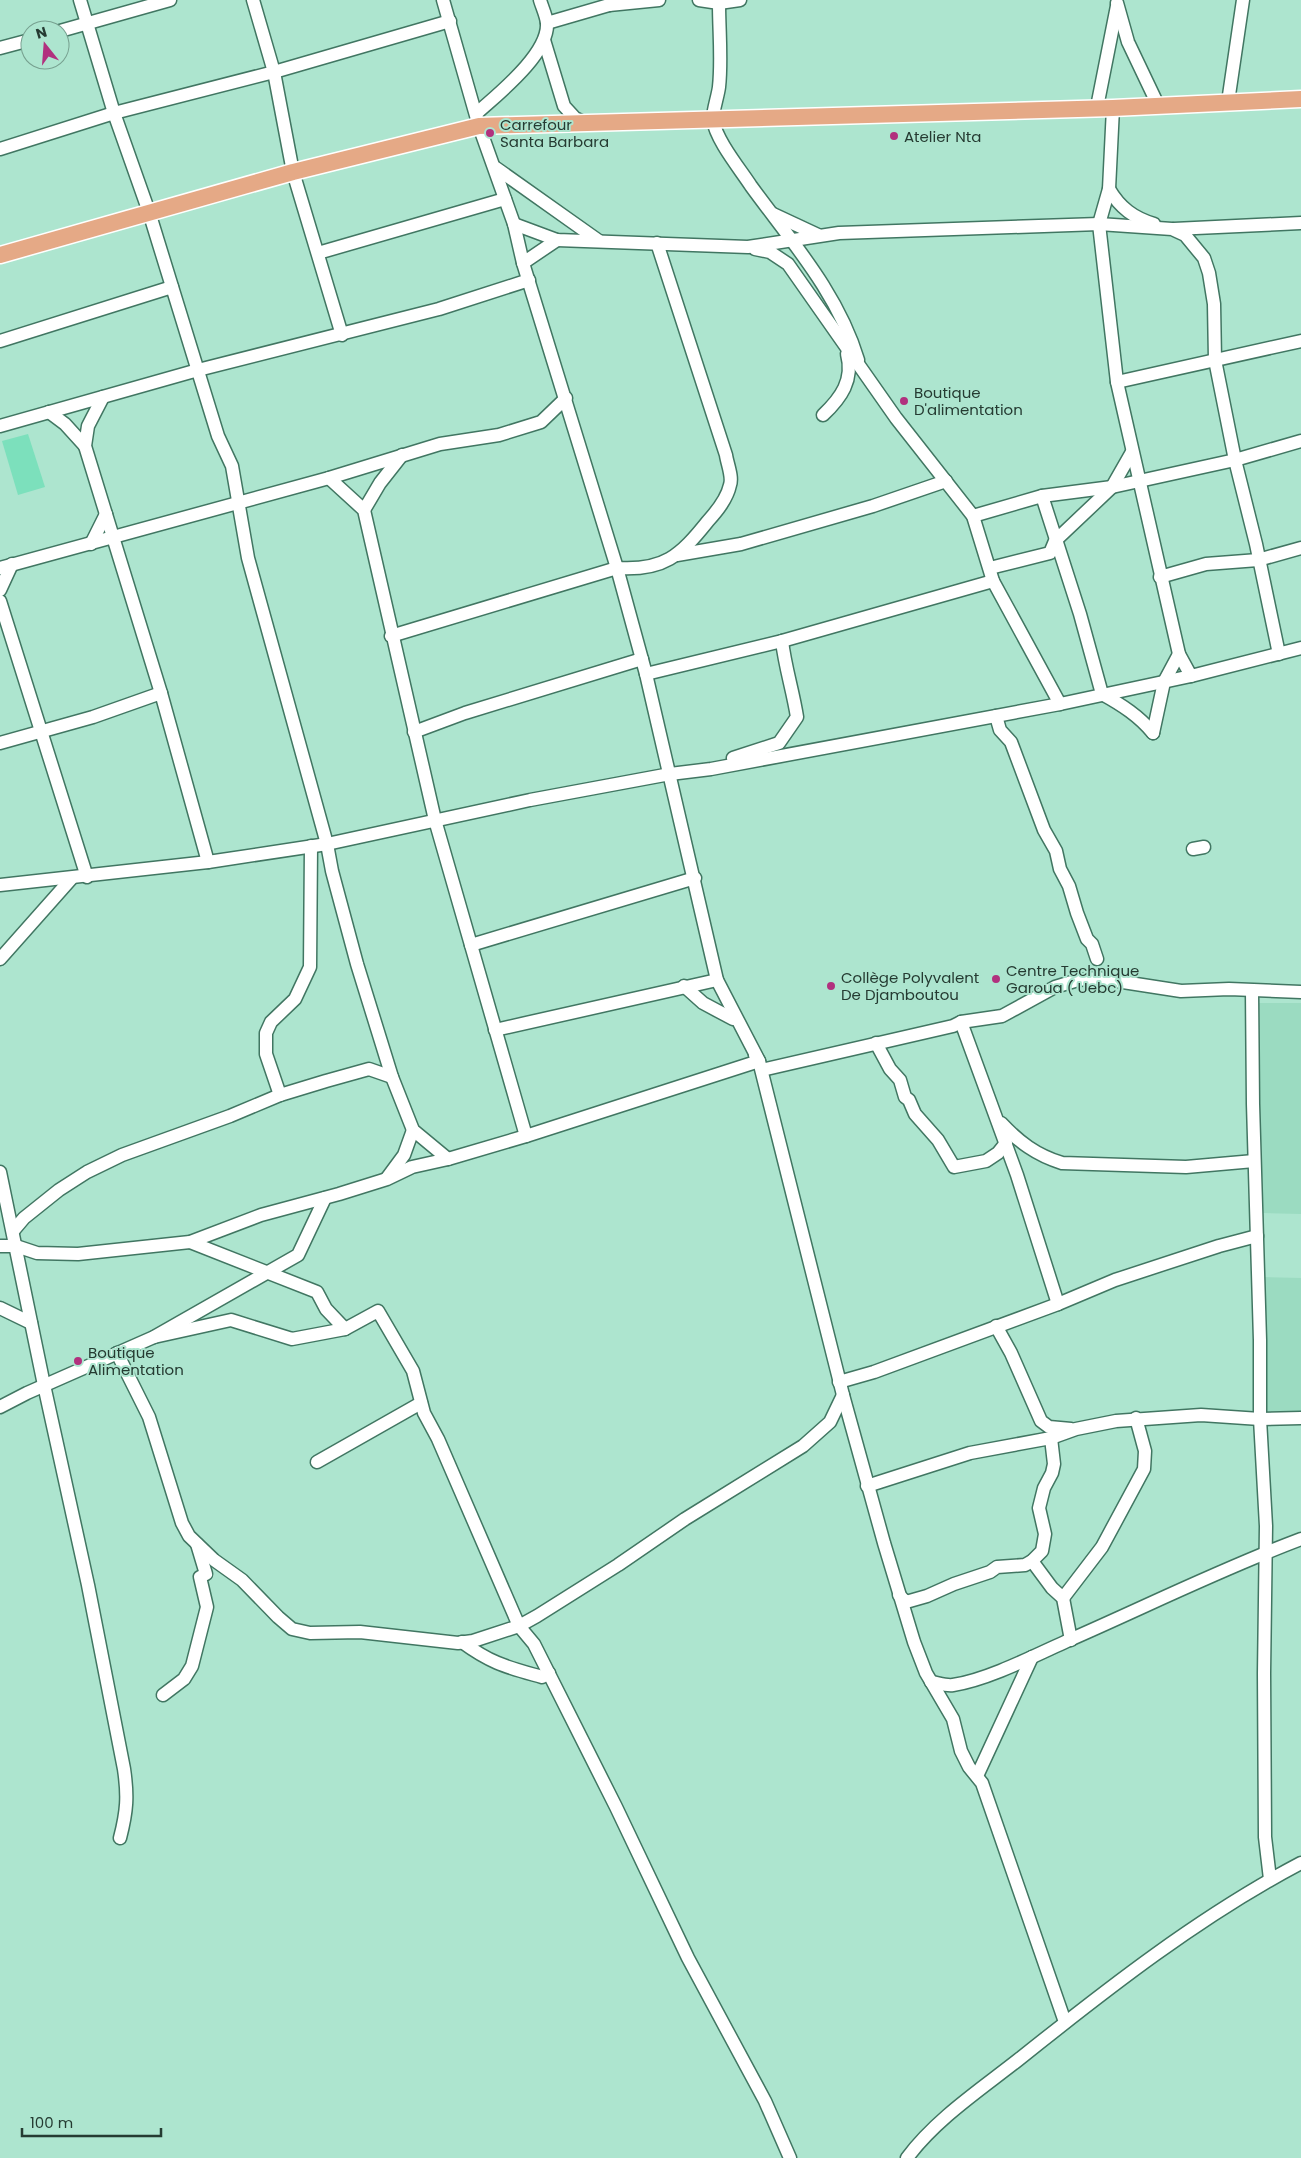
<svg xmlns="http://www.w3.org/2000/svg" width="1301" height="2158" viewBox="0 0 1301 2158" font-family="Poppins,sans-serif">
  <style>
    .built { fill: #9bdbc1 }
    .park { fill: #7ce0bc }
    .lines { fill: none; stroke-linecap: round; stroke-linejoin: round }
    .minor-casing { stroke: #417662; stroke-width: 15 }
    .major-casing { stroke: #fff; stroke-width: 19 }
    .minor { stroke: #fff; stroke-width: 12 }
    .major { stroke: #e5a986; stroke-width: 16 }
    .poi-dot { fill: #b1317e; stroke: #ade5cf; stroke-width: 2 }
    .labels { text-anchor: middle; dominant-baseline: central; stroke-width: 4; stroke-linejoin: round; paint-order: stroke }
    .poi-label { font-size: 15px; fill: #253b32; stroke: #ade5cf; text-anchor: start }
  </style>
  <rect width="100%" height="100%" fill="#ade5cf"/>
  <g class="built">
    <path d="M1257,1003H1301V1214L1263,1213Z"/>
    <path d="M1262,1277L1301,1278V1411L1263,1412Z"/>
  </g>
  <path class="park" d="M28,434L45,487L18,495L2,441Z"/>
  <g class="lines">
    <defs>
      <g id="minor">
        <path d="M80,0L114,113L149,212L218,436L232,466L248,558L327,844L332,871L357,964L392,1077L413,1130L448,1159"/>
        <path d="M253,0L274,72L293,172L342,335"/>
        <path d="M443,0L479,126L514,224L523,263L617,568L646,674L717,980L759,1061L843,1395L884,1543L914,1642L926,1673L953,1719L961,1751L969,1767L982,1783L1065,2022"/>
        <path d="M699,0L719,3C719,31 722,60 719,87C718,96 712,113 713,120C716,140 740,169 751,186C791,241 838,293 858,360"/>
        <path d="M719,3L740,0"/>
        <path d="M1117,3L1128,42L1158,105"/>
        <path d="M609,5L659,0"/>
        <path d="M547,23L609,5L614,0"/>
        <path d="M60,31L170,0"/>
        <path d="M544,40L564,106L575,118L585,123"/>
        <path d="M0,48L30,40"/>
        <path d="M1228,102L1243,0"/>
        <path d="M1097,107L1117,6"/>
        <path d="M1113,108L1109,189L1099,224L1117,382L1179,654L1191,676"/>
        <path d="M477,113C498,94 549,54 547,23C546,15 542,7 540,0"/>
        <path d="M0,149L114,113L274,72L450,21"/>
        <path d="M496,168L599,241"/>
        <path d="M1109,189C1120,208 1134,218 1154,224"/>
        <path d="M773,214L818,235"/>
        <path d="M514,224L557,240L748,247L839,233L1099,224L1172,229L1185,235L1204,258L1209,273L1214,304L1215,360L1235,460L1256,544L1279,654"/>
        <path d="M1174,229L1301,223"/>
        <path d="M755,249L770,252L788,264L896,418L973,516L993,581L1060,704"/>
        <path d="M318,253L505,199"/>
        <path d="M523,263L557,240"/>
        <path d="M0,341L172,287"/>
        <path d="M1117,382L1301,341"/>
        <path d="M103,397L88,426L85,446L161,693L208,862"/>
        <path d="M49,412L65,424L85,446"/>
        <path d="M823,415C841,398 854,380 847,354"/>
        <path d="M0,426L198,370L439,309L529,280"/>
        <path d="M329,478L364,510L435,820L526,1136"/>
        <path d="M1042,496L1080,614L1102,694C1122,705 1139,716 1153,733"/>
        <path d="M364,510L380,483L402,455"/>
        <path d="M973,516L1042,496L1112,487L1235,460L1301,441"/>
        <path d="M91,544L106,514"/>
        <path d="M677,555L741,544L873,506L946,481"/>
        <path d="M0,568L329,478L440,444L499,435L541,422L566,398"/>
        <path d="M990,568L1050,553L1055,541L1112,487L1132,452"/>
        <path d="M1160,577L1206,564L1258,560L1301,548"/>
        <path d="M0,590L12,564"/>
        <path d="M0,601L87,877"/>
        <path d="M391,636L617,568C664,571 680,556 708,521C717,511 727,499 730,485C733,477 727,463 726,455L657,243"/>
        <path d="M646,674L782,641L993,581"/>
        <path d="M996,716L1000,730L1011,742L1044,830L1056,851L1060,869L1069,886L1077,913L1087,939L1092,944L1097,959"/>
        <path d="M414,732L465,713L642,659"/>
        <path d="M1153,733L1164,682L1179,654"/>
        <path d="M0,743L93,717L161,693"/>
        <path d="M733,758L779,743L797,717C793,691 785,667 782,641"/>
        <path d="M1193,849L1204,847"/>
        <path d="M0,885L208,862L327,844L530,800L670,774L711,769L1060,704L1191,676L1301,648"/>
        <path d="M471,945L695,878"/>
        <path d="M0,959L71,879"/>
        <path d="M684,986L703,1003L733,1019"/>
        <path d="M1252,991L1253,1104L1260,1340V1419L1266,1526L1264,1673L1265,1837L1270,1879"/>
        <path d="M961,1022L1017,1175L1058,1304"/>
        <path d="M495,1030L717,980"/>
        <path d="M876,1043L890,1069L900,1080L905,1097L909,1100L915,1114L938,1140L954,1167L986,1161L998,1153L1006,1143"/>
        <path d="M762,1070L953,1026L961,1022L1002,1016L1055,987L1078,980L1097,978L1181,991L1229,989L1301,992"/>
        <path d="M280,1095L266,1054V1033L271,1022L295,999L310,967L311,846"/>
        <path d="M1001,1123C1019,1142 1036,1155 1062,1163L1186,1167L1254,1161"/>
        <path d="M0,1172L44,1385L88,1585L124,1769C128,1796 127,1811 120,1838"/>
        <path d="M387,1178L404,1155L413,1130"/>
        <path d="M13,1231L24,1218L59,1190L87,1172L122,1155L230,1116L280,1095L326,1081L369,1069L392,1077"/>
        <path d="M190,1242L317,1292L326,1309L345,1329"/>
        <path d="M0,1246H16L37,1253L78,1254L190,1242L261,1215L339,1194L387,1179L412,1167L448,1159L526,1136L759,1061L755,1055"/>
        <path d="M0,1308L31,1323"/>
        <path d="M996,1326L1011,1353L1041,1421L1049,1427L1071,1429"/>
        <path d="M154,1337L231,1320L292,1339L345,1329L378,1311L413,1371L424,1413L438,1439L519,1626L534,1644L616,1807L688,1958L765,2101L790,2158"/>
        <path d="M117,1353L149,1417L182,1523L189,1536L214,1560L242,1580L278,1617L292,1629L310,1633L360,1632L458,1643L473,1641L519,1626L537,1616L618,1565L685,1519L803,1446L830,1422L843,1395"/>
        <path d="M839,1382L874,1372L1058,1304L1115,1280L1219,1246L1257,1236"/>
        <path d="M0,1407L27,1393L154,1337L298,1255L325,1198"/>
        <path d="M317,1462L421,1403"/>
        <path d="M867,1486L970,1453L1051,1438L1076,1429L1116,1421L1201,1415L1260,1419L1301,1418"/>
        <path d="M1032,1561L1052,1588L1063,1598L1071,1640"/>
        <path d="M899,1595L906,1602L927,1596L954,1584L990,1572L997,1567L1025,1565L1032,1561L1042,1551L1045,1534L1039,1508L1044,1488L1052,1473L1054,1464L1051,1438"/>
        <path d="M1063,1598L1102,1547L1144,1469L1145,1451L1136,1418"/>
        <path d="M462,1642C492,1664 507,1667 542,1677L549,1673"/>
        <path d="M931,1682C938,1683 946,1686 953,1685C987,1680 1034,1656 1067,1641C1145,1607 1221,1569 1301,1539"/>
        <path d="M163,1695L184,1679L192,1666L207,1607L200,1577L206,1574L197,1544"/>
        <path d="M977,1776L1032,1657"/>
        <path d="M907,2158C936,2119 980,2090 1018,2060C1107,1989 1200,1916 1301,1863"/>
      </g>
      <path id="major" d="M0,255L293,172L479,126L1113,108L1301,99"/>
    </defs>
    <use href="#minor" class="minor-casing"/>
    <use href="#major" class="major-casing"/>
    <use href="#minor" class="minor"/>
    <use href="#major" class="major"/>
  </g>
  <g class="poi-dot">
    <circle cx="490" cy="133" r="5"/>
    <circle cx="894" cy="136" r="5"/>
    <circle cx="904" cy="401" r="5"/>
    <circle cx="996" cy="979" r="5"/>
    <circle cx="831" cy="986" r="5"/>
    <circle cx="78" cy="1361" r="5"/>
  </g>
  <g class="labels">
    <g class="poi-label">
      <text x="500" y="124">Carrefour<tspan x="500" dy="17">Santa Barbara</tspan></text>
      <text x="904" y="136">Atelier Nta</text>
      <text x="914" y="392">Boutique<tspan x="914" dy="17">D'alimentation</tspan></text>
      <text x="1006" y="970">Centre Technique<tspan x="1006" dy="17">Garoua ( Uebc)</tspan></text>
      <text x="841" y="977">Collège Polyvalent<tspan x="841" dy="17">De Djamboutou</tspan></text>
      <text x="88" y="1352">Boutique<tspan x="88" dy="17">Alimentation</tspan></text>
    </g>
  </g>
  <g transform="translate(45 45) rotate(343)"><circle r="24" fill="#ade5cf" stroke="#77a190"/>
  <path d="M0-4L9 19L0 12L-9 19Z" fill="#b1317e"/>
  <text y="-8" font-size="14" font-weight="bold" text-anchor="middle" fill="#253b32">N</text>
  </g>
  <path d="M22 2128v8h139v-8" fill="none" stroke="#253b32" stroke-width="2.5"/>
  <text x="30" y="2128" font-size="15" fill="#253b32" stroke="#ade5cf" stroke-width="4" paint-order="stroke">100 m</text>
</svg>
